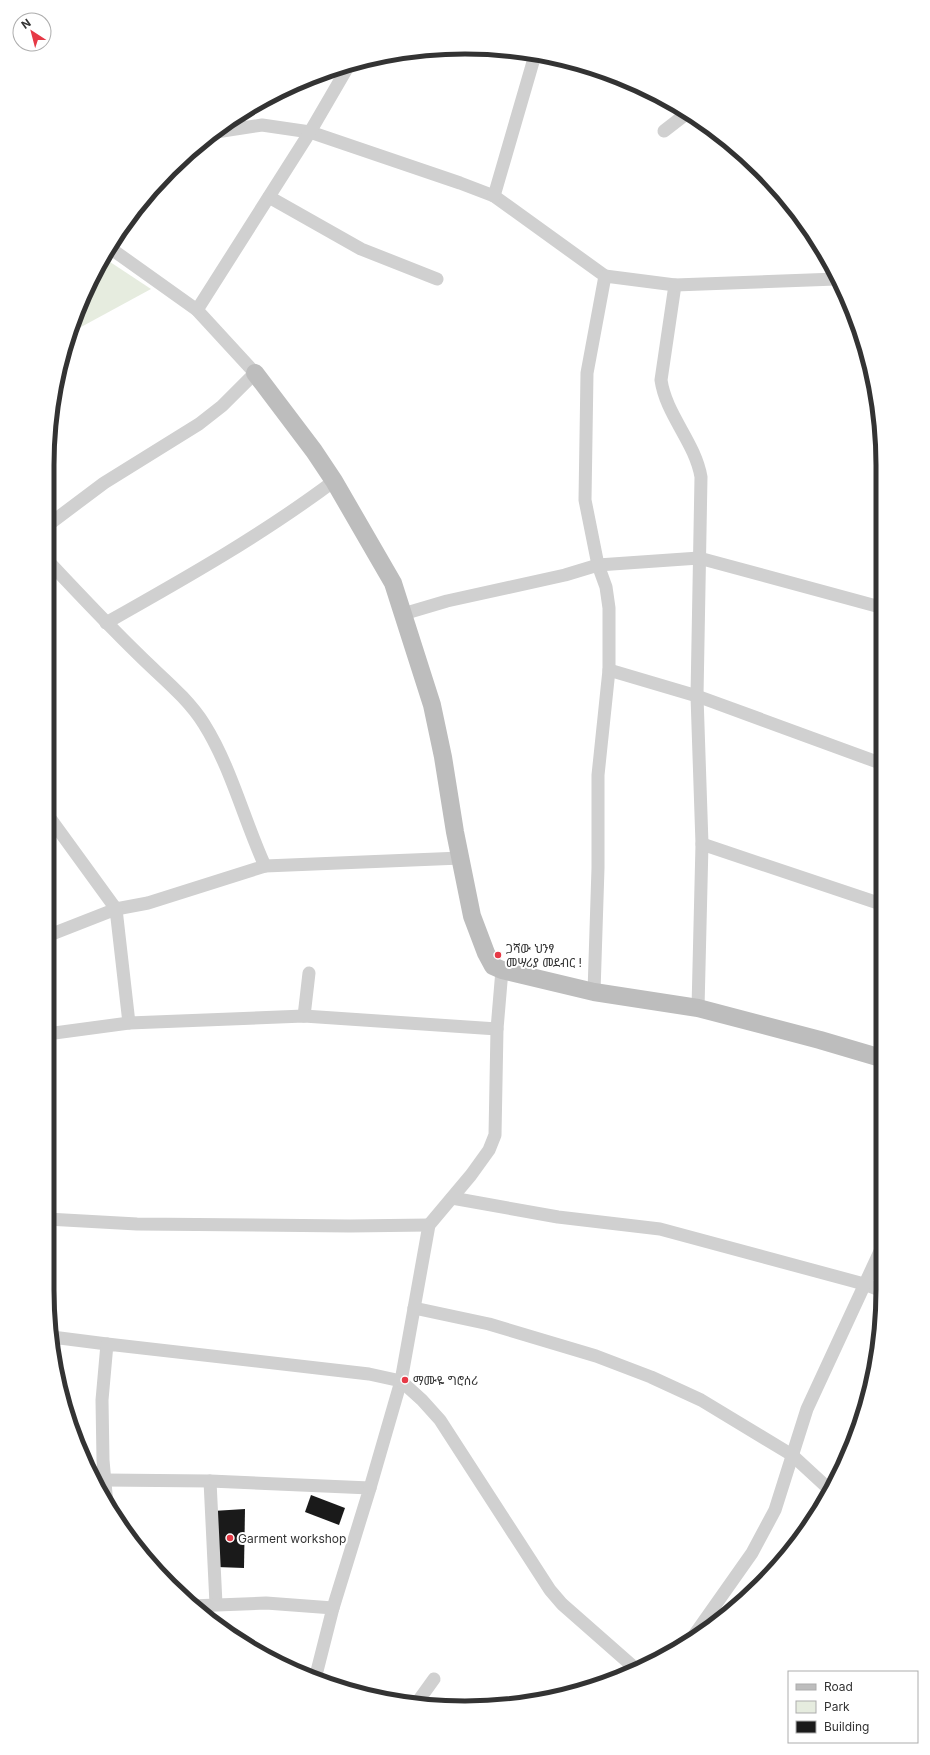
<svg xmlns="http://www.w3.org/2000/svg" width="930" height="1755" viewBox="0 0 930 1755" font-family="Inter,'Noto Sans Ethiopic',sans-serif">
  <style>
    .green { fill: #e6ecdf }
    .building { fill: #1a1a1a }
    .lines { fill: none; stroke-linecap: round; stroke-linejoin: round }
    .street { stroke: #d0d0d0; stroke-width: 13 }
    .secondary { stroke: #bdbdbd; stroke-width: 18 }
    .poi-dot { fill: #e63946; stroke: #fff; stroke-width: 1.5 }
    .labels { text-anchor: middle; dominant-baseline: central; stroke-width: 4; stroke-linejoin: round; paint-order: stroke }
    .poi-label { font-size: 12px; fill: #333; stroke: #fff; text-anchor: start }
    .rim { fill: none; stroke: #333; stroke-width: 5 }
  </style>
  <rect width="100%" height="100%" fill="#fff"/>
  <path class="green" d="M104,258L151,289L70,333L90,280Z"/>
  <g class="building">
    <path d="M311,1495L345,1508L339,1525L305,1512Z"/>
    <path d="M245,1509L244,1568L217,1567L213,1511Z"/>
  </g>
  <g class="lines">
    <g class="street">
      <path d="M664,131L686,114"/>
      <path d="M216,132L262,125L310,132L460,183L494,196L605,276L587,373L585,500L598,565L606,587L609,608V670L598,775V868L594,992"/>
      <path d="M494,196L535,55"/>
      <path d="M269,197L361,249L437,279"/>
      <path d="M605,276L675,285L661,380C666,415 695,442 701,477L697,696L702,844L698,1008"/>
      <path d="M675,285L836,279"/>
      <path d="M197,310L310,132L349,65"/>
      <path d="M48,525L104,483L199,424L222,406L255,373L197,310L110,248"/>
      <path d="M48,561C78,593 108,625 139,655C161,677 187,697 204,724C231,767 244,820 265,866"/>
      <path d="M403,614L447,601L565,575L598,565L699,558L880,607"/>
      <path d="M106,623C184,579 262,535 334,481"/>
      <path d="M609,670L697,696L880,763"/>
      <path d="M47,814L116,909L148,903L265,866L461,858"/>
      <path d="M702,844L881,904"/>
      <path d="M47,936L116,909L129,1023"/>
      <path d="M304,1016L309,973"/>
      <path d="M47,1034L129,1023L304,1016L497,1029"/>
      <path d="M452,1198L558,1217L660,1229L864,1284L882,1291"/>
      <path d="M47,1219L137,1224L350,1226L429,1225"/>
      <path d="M414,1308L489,1324L596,1356L651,1377L701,1400L792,1455L830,1490"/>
      <path d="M52,1337L107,1344"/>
      <path d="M105,1480L210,1481L370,1488L333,1608L315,1679"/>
      <path d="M210,1481L216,1604"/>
      <path d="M370,1488L401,1381L429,1225L471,1175L489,1150L495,1135L497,1029L502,970"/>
      <path d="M107,1505L103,1460L102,1400L107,1344L369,1374L401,1381L422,1400L440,1420L550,1590L562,1604L637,1670"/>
      <path d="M191,1606L266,1603L333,1608"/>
      <path d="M690,1641L752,1553L775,1510L807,1409L882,1247"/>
      <path d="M416,1704L434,1679"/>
    </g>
    <path class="secondary" d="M255,373L314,451L334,481L393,583L432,705L443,757L455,832L472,916L486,953L493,966L502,970L594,992L698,1008L820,1040L881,1058"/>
  </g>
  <g class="poi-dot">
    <circle cx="498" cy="955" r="4"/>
    <circle cx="405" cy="1380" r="4"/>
    <circle cx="230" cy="1538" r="4"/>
  </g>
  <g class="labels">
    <g class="poi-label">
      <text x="506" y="948">ጋሻው ህንፃ<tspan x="506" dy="14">መሣሪያ መደብር !</tspan></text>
      <text x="413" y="1380">ማሙዬ ግሮሰሪ</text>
      <text x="238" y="1538">Garment workshop</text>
    </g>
  </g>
  <path d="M0 0H930V1755H0ZM465 54H465A411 411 0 0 1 876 465V1290A411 411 0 0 1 465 1701H465A411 411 0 0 1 54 1290V465A411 411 0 0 1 465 54Z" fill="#fff" fill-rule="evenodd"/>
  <path class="rim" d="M465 54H465A411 411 0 0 1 876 465V1290A411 411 0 0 1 465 1701H465A411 411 0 0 1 54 1290V465A411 411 0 0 1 465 54Z"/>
  <rect x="788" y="1671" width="130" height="72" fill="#ffffff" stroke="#adadad"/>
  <rect x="796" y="1684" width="20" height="6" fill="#bdbdbd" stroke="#adadad"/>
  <text x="824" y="1691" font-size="12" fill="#333333">Road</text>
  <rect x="796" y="1701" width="20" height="12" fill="#e6ecdf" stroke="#adadad"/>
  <text x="824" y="1711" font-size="12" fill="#333333">Park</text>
  <rect x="796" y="1721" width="20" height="12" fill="#1a1a1a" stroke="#adadad"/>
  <text x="824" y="1731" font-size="12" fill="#333333">Building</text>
  <g transform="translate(32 32) rotate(324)"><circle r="19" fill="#ffffff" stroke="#adadad"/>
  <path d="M0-3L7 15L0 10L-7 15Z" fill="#e63946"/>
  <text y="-6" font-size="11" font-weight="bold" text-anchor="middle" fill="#333333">N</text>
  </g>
</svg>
